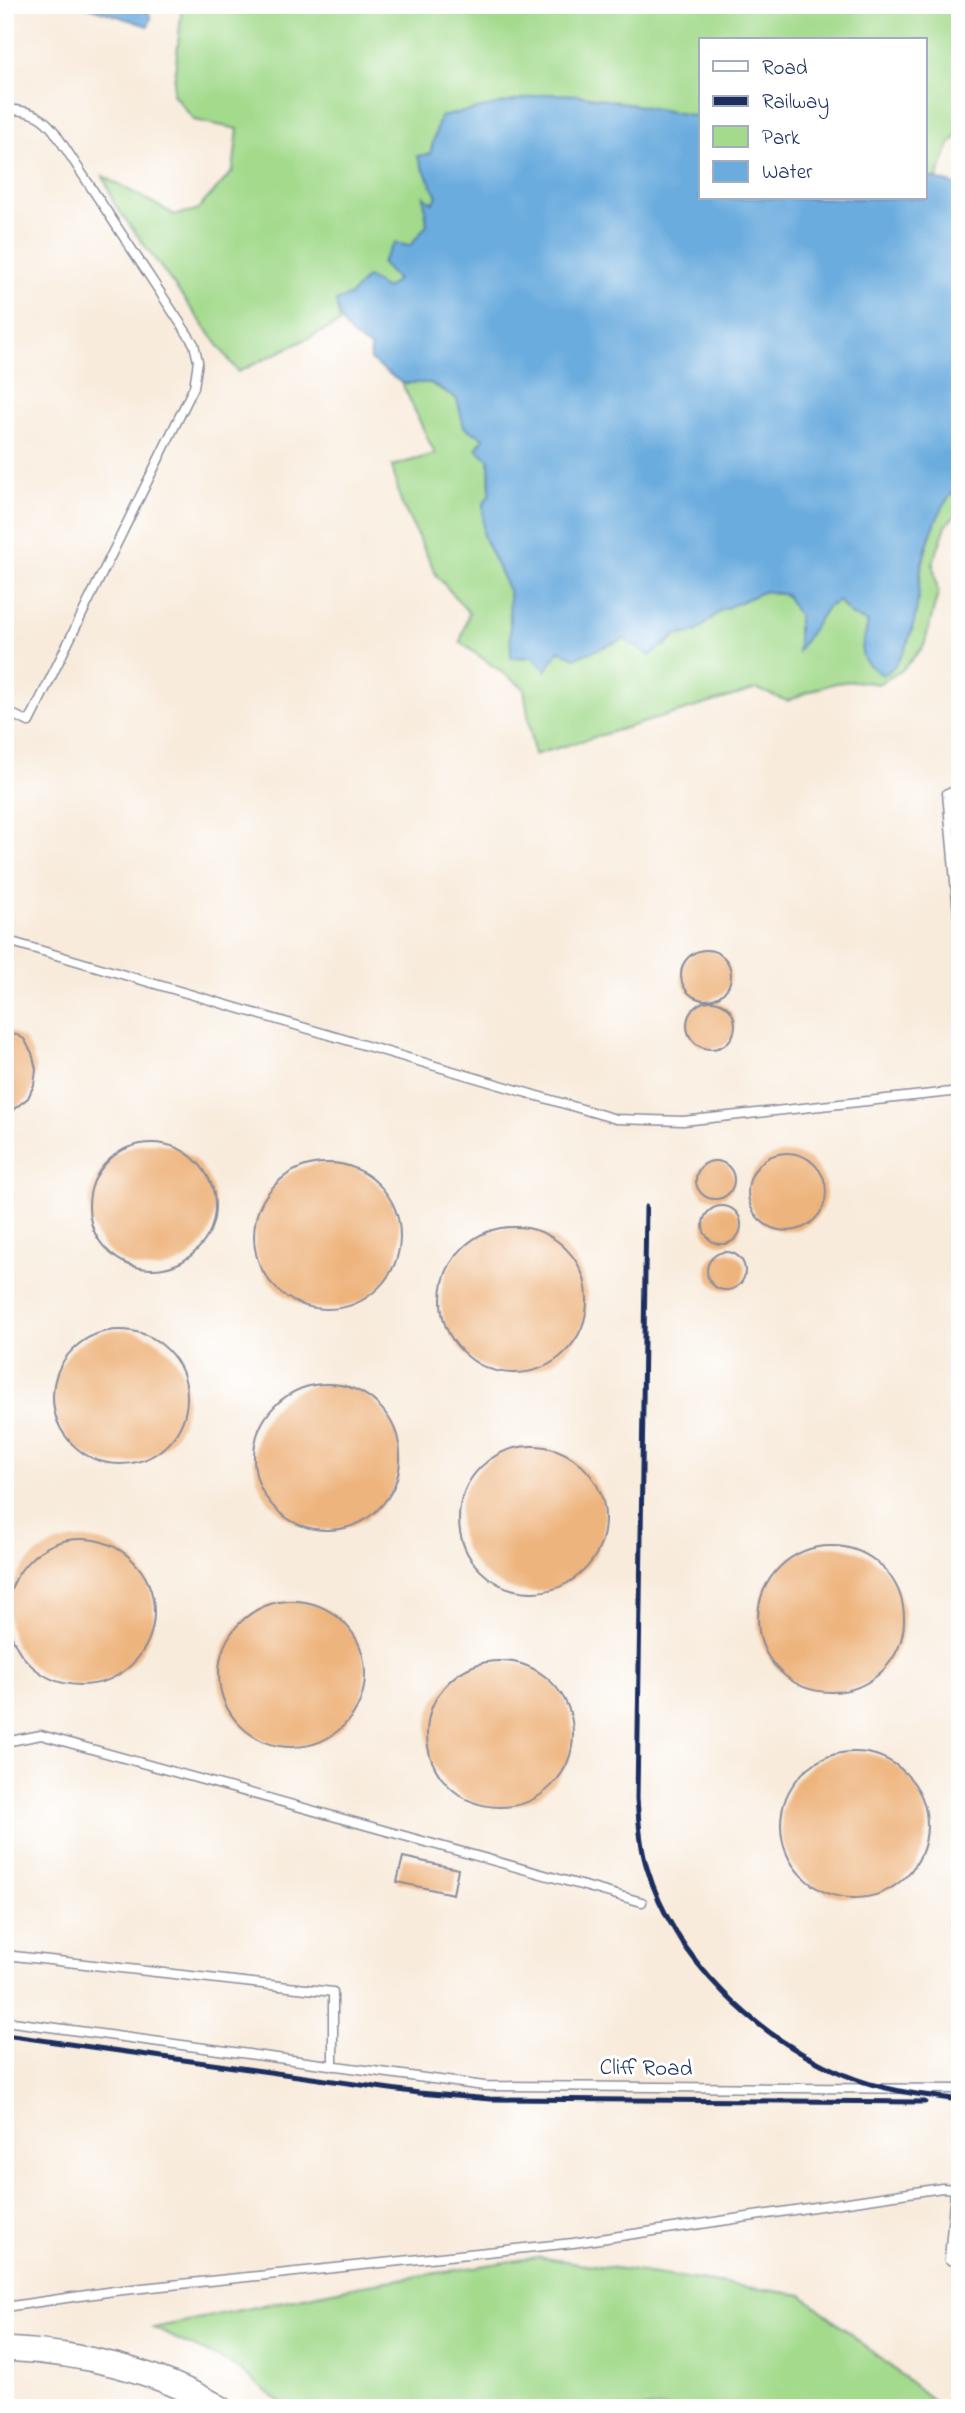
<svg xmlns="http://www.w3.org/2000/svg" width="965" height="2413" viewBox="0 0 965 2413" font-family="'Indie Flower',sans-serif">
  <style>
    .green { fill: #a3da8c; stroke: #5f8475; stroke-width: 2 }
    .water { fill: #6aacde; stroke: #426e9e; stroke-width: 2 }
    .building { fill: #eeb47d }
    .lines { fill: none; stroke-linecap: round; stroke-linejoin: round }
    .lane-casing { stroke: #8a8d9c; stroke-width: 11 }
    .secondary-casing { stroke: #8a8d9c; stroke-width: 26 }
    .lane { stroke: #fff; stroke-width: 8 }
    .secondary { stroke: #fff; stroke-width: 23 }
    .rail { stroke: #1b2f5e; stroke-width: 5 }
    .labels { text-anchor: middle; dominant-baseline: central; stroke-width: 6; stroke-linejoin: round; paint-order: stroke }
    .street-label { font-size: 23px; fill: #1b2f5e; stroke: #fff }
  </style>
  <rect width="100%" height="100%" fill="#fff"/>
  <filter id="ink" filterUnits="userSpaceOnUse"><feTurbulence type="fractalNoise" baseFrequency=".0143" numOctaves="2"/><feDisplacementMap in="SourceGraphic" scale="14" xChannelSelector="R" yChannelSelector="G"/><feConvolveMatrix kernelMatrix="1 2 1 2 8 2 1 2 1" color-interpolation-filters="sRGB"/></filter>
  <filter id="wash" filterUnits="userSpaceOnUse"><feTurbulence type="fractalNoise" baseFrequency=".00686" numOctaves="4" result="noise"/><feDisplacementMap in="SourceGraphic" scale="28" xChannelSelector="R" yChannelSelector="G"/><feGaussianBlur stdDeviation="1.57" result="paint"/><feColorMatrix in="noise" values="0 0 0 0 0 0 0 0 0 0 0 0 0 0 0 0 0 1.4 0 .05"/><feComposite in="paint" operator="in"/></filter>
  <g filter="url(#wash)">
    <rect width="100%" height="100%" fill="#f8ebdb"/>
    <g class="green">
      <path d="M182,5H960V133L950,144L937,179L925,176V40H701V117L579,95L546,94L440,117L430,154L417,156L437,196L434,203L424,197L427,225L410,246L397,280L386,289L367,277L351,295L336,302L340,323L238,372L115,205L103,176L175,215L197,210L233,171L238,129L194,120L173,94Z"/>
      <path d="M402,383H430L457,399L464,426L484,438L476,449L489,459L490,493L483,505V536L509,591L512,658L533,657L559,649L575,658L624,639L665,647L675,636L696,632L721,610L765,591L786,595L798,615V650L827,607L839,601L851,615L868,623L865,640L918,601C919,569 933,505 960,486V508L946,526L933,563L938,593L924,646L901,671L878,684C840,676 822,687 787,701L757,689L534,755L524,688L460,642L469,613L437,576L401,502L392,466L435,454Z"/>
      <path d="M537,2257L802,2295L942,2408H287L233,2365L153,2328L357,2286Z"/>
    </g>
    <g class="water">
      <path d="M83,5H146L151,19L148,26Z"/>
      <path d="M546,94L579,95L701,117V198H925V176L960,186V486C940,500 925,548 920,572C918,581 919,590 918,599C915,625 906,662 883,675C853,656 862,652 868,623L851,615L839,601L827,607L798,651V615L786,595L765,591L721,610L696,632L675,636L650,656L624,639L575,658L559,650L546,671L533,657L511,658L509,591L483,536V505L490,493L489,459L476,449L484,438L464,427L457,399L430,383H402L370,360L371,348C349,336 340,325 336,301L351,295L367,277L386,289L397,280L381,263L395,243L410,246L427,225L424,196L433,203L437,196L417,156L430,154L440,117Z"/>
    </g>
    <g id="blocks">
      <g class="building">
        <circle cx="706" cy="975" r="25"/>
        <circle cx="711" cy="1025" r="24"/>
        <path d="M5,1028L24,1039L32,1053L36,1069L34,1085L28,1098L5,1116Z"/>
        <circle cx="152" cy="1206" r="63"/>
        <circle cx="787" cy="1192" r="39"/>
        <circle cx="715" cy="1180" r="19"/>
        <circle cx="327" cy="1236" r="73"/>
        <path d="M5,1174L13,1193V1208L5,1225Z"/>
        <circle cx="722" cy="1225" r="19"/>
        <circle cx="514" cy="1300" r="73"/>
        <circle cx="726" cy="1271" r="19"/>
        <circle cx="120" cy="1397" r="67"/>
        <circle cx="327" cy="1457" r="73"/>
        <circle cx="532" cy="1519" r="73"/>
        <circle cx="81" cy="1612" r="73"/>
        <circle cx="831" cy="1619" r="73"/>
        <circle cx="292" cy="1674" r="73"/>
        <circle cx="500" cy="1734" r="73"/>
        <circle cx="854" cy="1825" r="73"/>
        <path d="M403,1857L458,1869L453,1894L397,1882Z"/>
      </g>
    </g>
  </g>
  <g filter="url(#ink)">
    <use href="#blocks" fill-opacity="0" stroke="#8a8d9c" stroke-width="2"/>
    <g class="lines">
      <defs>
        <g id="lane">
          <path d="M5,119L15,110C33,112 43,117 54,131L194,344L198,361L194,387L29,722L5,711"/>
          <path d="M960,792L947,793L960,936"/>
          <path d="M5,940L616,1119L683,1121L960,1091"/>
          <path d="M5,1742L41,1735L642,1902"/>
          <path d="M5,1955L333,1992V2066"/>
          <path d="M5,2021L484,2086L960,2089"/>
          <path d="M5,2307L114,2291L573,2243L942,2188L955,2189L949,2260L960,2259"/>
        </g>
        <path id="secondary" d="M5,2349C82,2353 154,2369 221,2408"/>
      </defs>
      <use href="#lane" class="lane-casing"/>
      <use href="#secondary" class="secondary-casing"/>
      <use href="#lane" class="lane"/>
      <use href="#secondary" class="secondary"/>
      <g class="rail">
        <path d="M646,1207L637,1799C639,1822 640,1846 647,1868C675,1961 757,2038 845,2075C880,2090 922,2095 960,2100"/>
        <path d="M5,2035L419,2093L490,2099L925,2102"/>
      </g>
    </g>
  </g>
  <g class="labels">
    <g class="street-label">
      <text transform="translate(646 2069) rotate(1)">Cliff Road</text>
    </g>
  </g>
  <rect width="965" height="2413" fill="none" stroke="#fff" stroke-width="28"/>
  <rect x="699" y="38" width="228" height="161" fill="#ffffff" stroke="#a4acbf" stroke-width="2"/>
  <rect x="713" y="61" width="35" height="10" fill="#ffffff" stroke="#a4acbf" stroke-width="2"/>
  <text x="762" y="74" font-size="21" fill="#1b2f5e">Road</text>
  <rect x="713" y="96" width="35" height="10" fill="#1b2f5e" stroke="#a4acbf" stroke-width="2"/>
  <text x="762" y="108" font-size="21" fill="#1b2f5e">Railway</text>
  <rect x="713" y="126" width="35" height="21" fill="#a3da8c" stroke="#a4acbf" stroke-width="2"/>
  <text x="762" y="144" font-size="21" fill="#1b2f5e">Park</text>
  <rect x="713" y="161" width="35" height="21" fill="#6aacde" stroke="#a4acbf" stroke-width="2"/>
  <text x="762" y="178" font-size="21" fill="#1b2f5e">Water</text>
</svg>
